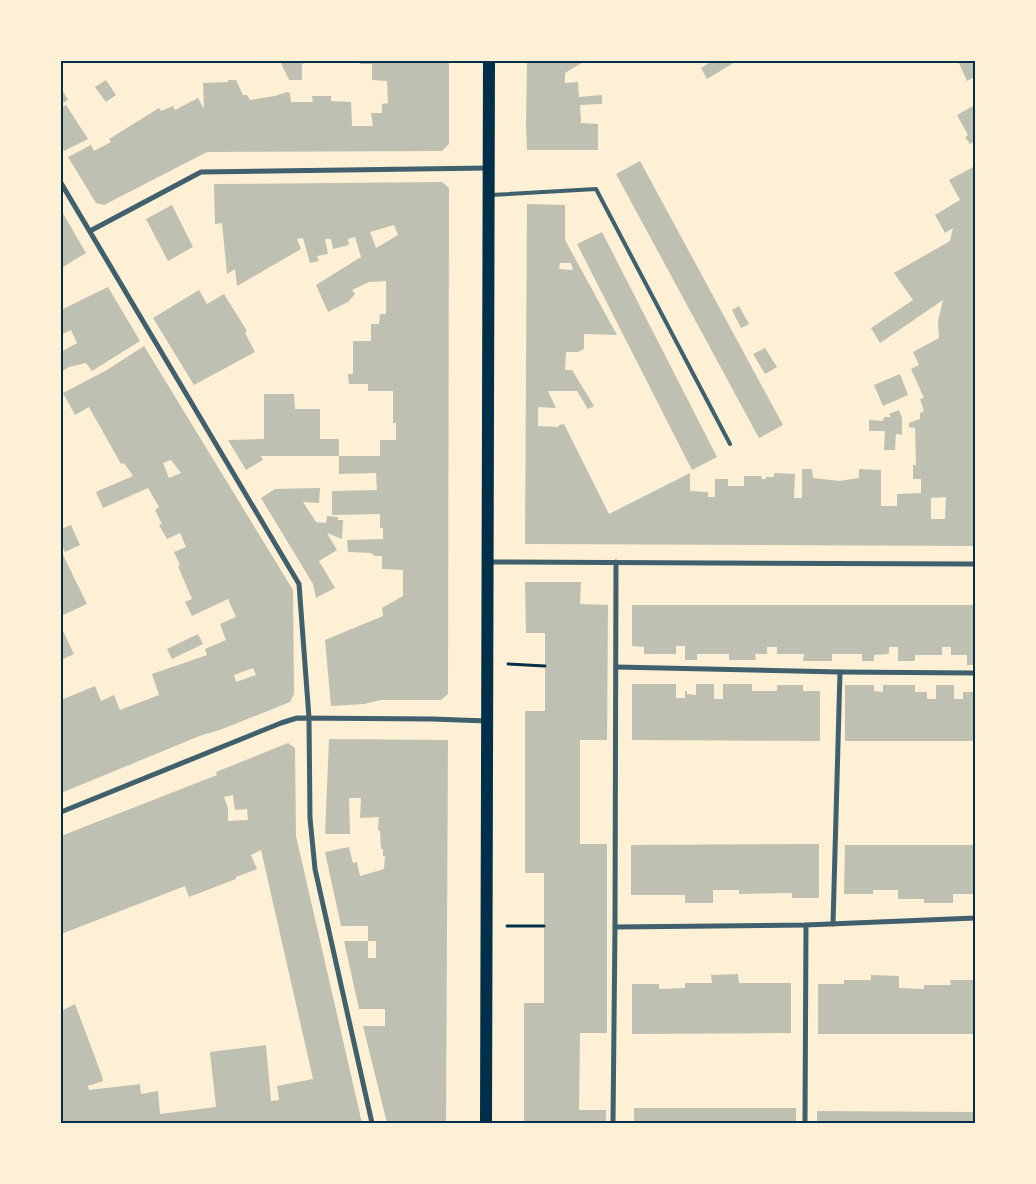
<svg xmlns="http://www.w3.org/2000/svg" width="1036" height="1184" viewBox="0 0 1036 1184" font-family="Overpass,sans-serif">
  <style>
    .building { fill: #bec0b2; fill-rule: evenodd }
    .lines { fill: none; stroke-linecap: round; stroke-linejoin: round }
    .path { stroke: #003049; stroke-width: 3 }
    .service { stroke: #3f606c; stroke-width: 4 }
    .minor { stroke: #3f606c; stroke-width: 5 }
    .primary { stroke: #003049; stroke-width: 12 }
    .neatline { fill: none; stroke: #003049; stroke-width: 2 }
  </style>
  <rect width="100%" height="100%" fill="#fdf0d5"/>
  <g class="building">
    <path d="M280,61H305V63L302,64V80H289Z"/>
    <path d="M360,61H449V144L442,151L207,152L104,205L96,203L68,157L91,145L94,151L111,142L109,139L159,108L161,111L173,106L175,110L198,98L204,109L203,83L228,82V80H236L243,95H247L250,100L275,96L287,92L290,93L291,102H313L312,96H331V101L351,102L352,126H373L371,113H382V104L388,103L387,81L372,80V64H360Z"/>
    <path d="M527,61H585L565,73V83L578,82L579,97L602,95V104L580,105L581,123L598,124V150H527L526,124Z"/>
    <path d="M712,61H737L707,79L701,68Z"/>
    <path d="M958,61H975V77L967,81Z"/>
    <path d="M106,80L116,95L106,102L95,87Z"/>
    <path d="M61,88L68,100L61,104Z"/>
    <path d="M66,105L88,139L64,151L61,146V108Z"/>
    <path d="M975,105V146L973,142L970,144L965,137L968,135L957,115Z"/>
    <path d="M640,161L783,425L759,438L616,174Z"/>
    <path d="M975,166V544L973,546L525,544L527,204L565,205V240L617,335L584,334V349L578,352H566L565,370H572L594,406L588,409L577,391H548L556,408L538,407V426L558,427L559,425L564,424L609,514L690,473V491L708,492V497H715V479H728V486H744V476H761L762,479H766V477H774V473L795,474L794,498H802V469H812L813,478L840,481L859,478V469L881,470V506H897V494L921,493V479H913V465H916L915,428L909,427V423L920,419V413L924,411L920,399L924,398L911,369L919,365L913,352L939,338L938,321L943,300L880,343L871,328L913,300L894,273L950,241L953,228L945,233L935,215L960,200L949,180ZM560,263H571L573,270L559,269ZM946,497L945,519H931V498Z"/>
    <path d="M442,182L449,188L448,694L441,700H381L364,704L331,706L325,640L383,616L382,608L403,596V570L382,569V556H375L371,553L348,552L347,540L383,539V528H380V514L332,515V491L377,490L376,473L339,474V456H261L263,460L246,470L228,440L264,439V394H294L295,409H320V439H339V456H380V440H396V423H393V391H368V384H349L348,374H353V341H371V324H379L380,314H386V281L369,282L352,290L355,294L348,302L328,312L316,285L361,257L355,237L348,239L349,245L333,249L331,239H325L328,254L317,256L319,261L310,263L303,238L297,239L301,249L237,286L235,269L227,274L222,223L215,224L214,184ZM394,225L398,235L376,248L370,232Z"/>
    <path d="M172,205L193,247L168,261L146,219Z"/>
    <path d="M61,210L86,253L61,268Z"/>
    <path d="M602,232L717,457L692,470L577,244Z"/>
    <path d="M108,287L140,341L92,371L86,363L69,367L61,372V358L63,357L61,352L77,343L71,330L61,335V310Z"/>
    <path d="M199,290L207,304L224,294L247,331L245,333L255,352L194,385L153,318Z"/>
    <path d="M739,306L749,324L741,328L732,310Z"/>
    <path d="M144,346L293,590L294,694L290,702L220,730L202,735L61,793V700L95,686L101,701L114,695L120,710L159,695L152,674L207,655L205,649L226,640L220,624L236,617L228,599L192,616L185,602L192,599L178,566L180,565L174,552L186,547L180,533L167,539L159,525L162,524L155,510L159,507L148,488L103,508L96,492L133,476L124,463L121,464L89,407L75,415L63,393L107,370ZM171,460L181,473L169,478L163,463ZM253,668L256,675L236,682L234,675Z"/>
    <path d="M765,348L777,367L765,374L753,354Z"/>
    <path d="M900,374L908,395L883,406L874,385Z"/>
    <path d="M899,410L902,418V435L896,434L895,450H884L885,431H869V420L883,421L884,417H891L889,414Z"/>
    <path d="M320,488L319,503L303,502L316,522L326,523L327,516L338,517V520H343L342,539L327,533L337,550L319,561L335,588L316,598L313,584L261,498L275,489Z"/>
    <path d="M71,525L80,545L65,552L61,543V529Z"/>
    <path d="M63,555L87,604L61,616V556Z"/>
    <path d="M525,582H581L580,604L608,605L607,740H580V844H607V1033H580L579,1110H606V1123H524V1003H544V873H525V711H545V633H526Z"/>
    <path d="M632,605H975V665H967V655H951V647H942V655H915V661H898V647H889V654L874,655V661H862V654H832V661H803L804,654H777V647H767V654H755L756,660H729V654H697V660H685V646H676V654H644V647L632,646Z"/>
    <path d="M61,627L74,654L61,660Z"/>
    <path d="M198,634L203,644L172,659L167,649Z"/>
    <path d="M632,684H676V698H685V691H687V694L696,695V684H714V699H723V684H752V691H777V685H803V691H820V741L632,740Z"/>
    <path d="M845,685H874V691L883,692V685H915V692H927V699H936V685H954V699H963V692H975V741H845Z"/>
    <path d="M329,739L448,740L446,1123H387L363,1026H385V1009H359L344,941H368V958H376V941H368V926H341L325,852L349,847L353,863L357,862L360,876L384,869L385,856H383V849H381L380,831L378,830L379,817L360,818L361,798H349L350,834H325Z"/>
    <path d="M288,743L295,748V750L296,836L362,1123H61V1011L75,1004L102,1076L103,1081L88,1086L89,1090L140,1084L141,1094L158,1091L160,1114L216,1107L210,1052L266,1045L271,1101L279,1100L277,1086L313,1079L261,850L251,855L257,869L236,877V879L189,897L185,886L61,934V836L217,775L216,772ZM233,795L235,810L247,809L248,820L228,821V808L224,797Z"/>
    <path d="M819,844V898H792V893L739,894V890H713V903H685V895H631V845Z"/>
    <path d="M845,845H975V894H953V903H924V899H898V890H873V894H844Z"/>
    <path d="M738,974L739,983H791V1033L632,1034V984H659V989L685,988V983H712L711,975Z"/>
    <path d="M871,975L899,976V988L924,989V985H951L950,980H975V1034H818V984H844V980H871Z"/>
    <rect x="634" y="1108" width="162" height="15"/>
    <path d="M817,1111L975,1112V1123H817Z"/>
  </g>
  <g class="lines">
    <g class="path">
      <path d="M508,664L545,666"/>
      <path d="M507,926H544"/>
    </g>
    <path class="service" d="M491,195L596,189L730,444"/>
    <g class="minor">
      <path d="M61,183L299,584L309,718L310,818L315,869L372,1123"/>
      <path d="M90,231L201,172L488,168"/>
      <path d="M488,562L975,564"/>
      <path d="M616,667L840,672L975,673"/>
      <path d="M61,812L281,723L297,718L432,719L487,721"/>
      <path d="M833,924L840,672"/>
      <path d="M615,927L806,925L975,918"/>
      <path d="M613,1123L615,927L616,562"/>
      <path d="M805,1123L806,925"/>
    </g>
    <path class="primary" d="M486,1123L489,61"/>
  </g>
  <rect width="1036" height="1184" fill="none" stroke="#fdf0d5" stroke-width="125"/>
  <rect x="62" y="62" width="912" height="1060" class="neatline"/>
</svg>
